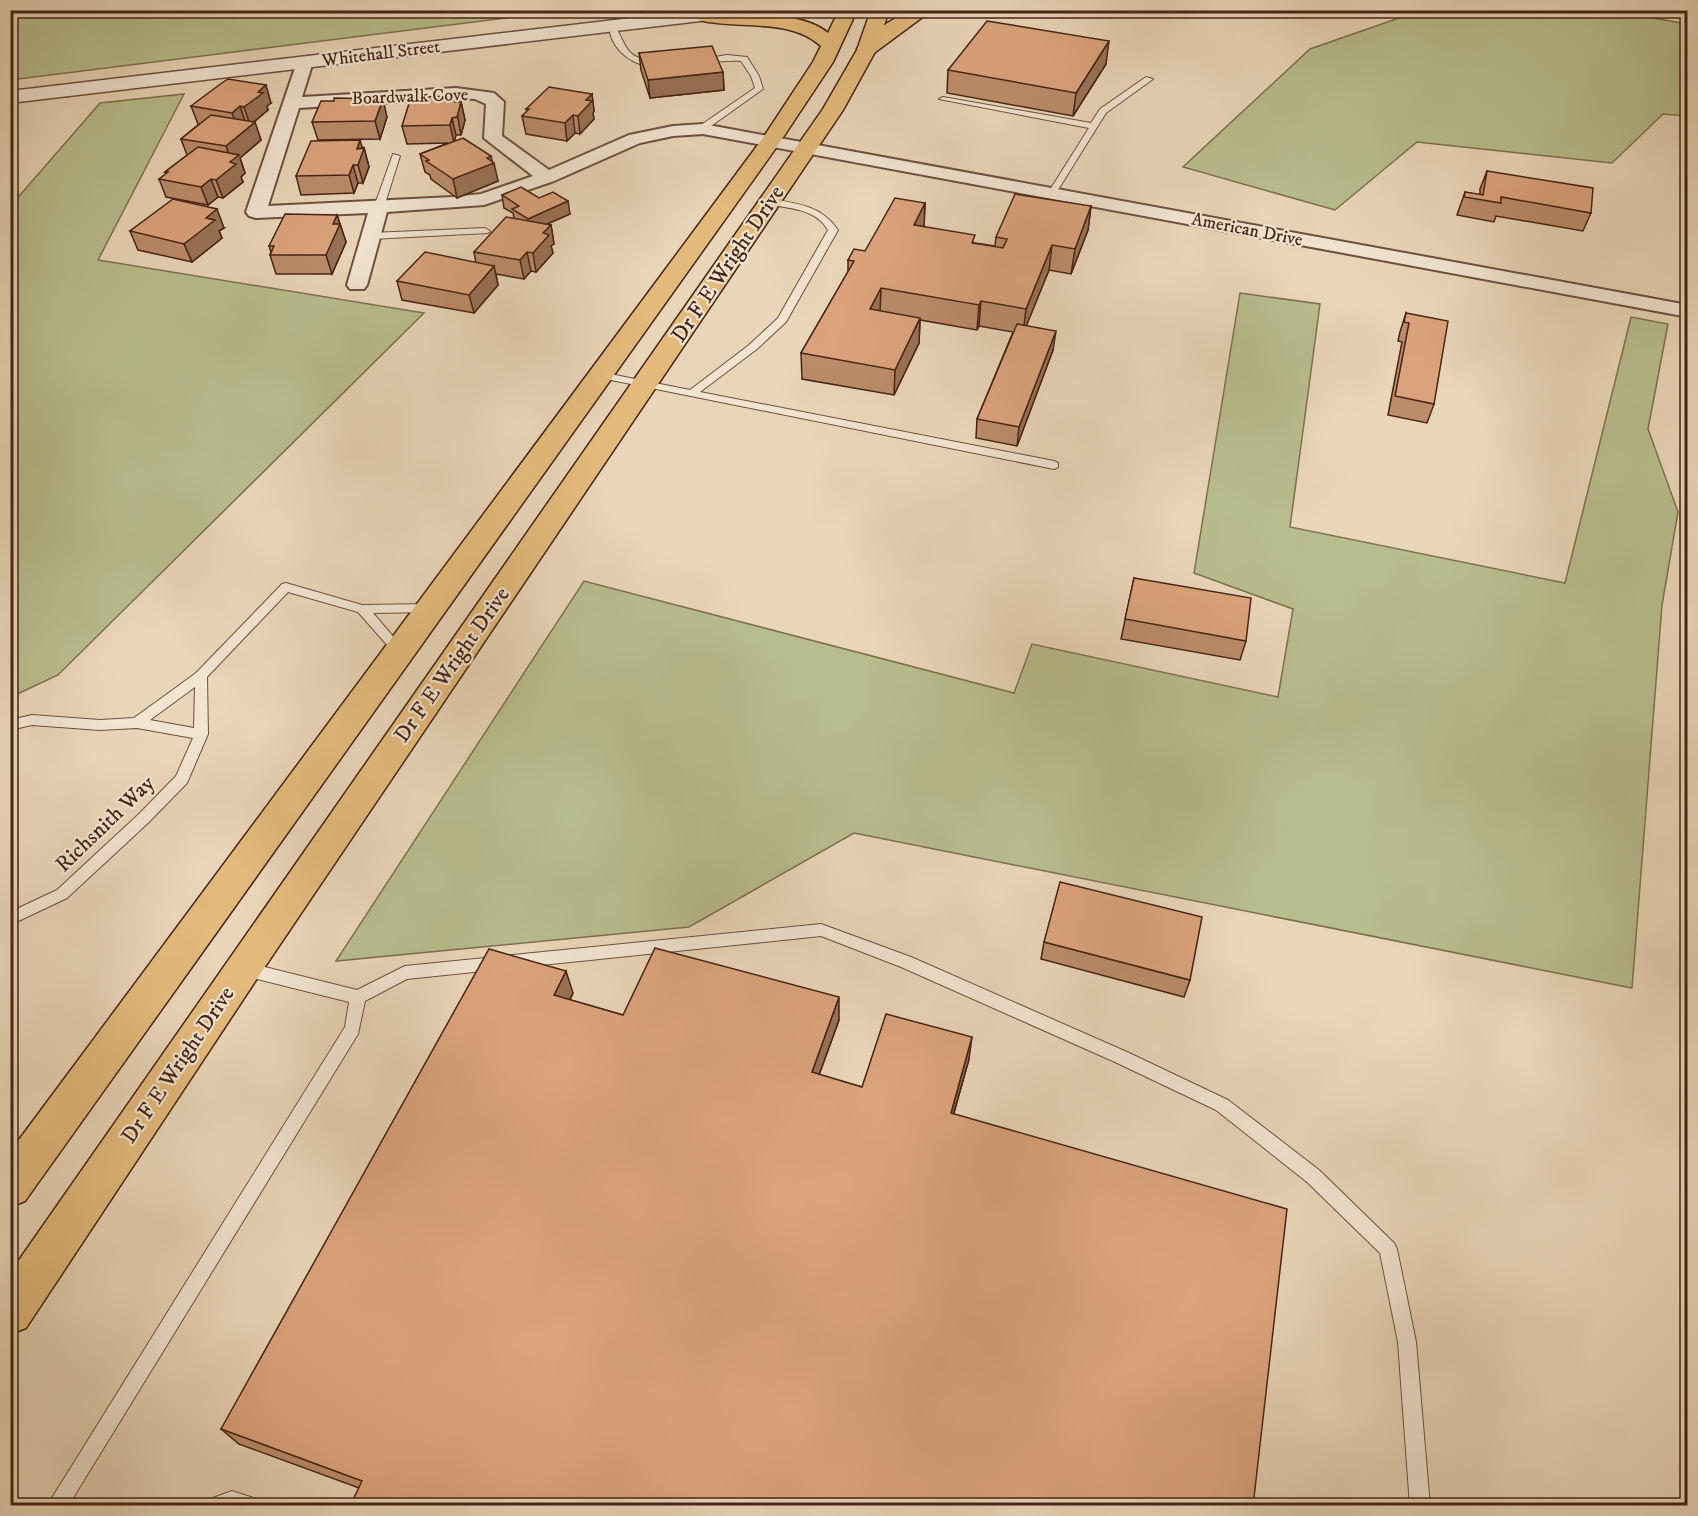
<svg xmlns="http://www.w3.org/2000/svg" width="1698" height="1516" viewBox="0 0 1698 1516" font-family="'IM FELL DW Pica',serif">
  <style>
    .green { fill: #b8bd8e; stroke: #7e7052; stroke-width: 1.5 }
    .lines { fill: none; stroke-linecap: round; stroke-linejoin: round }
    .service-casing { stroke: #6e503e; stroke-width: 2 }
    .minor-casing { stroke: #6e503e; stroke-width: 4 }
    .tertiary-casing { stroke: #6e503e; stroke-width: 3 }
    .primary-casing { stroke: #452415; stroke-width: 3 }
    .trunk-casing { stroke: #452415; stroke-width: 3 }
    .service { fill: #f1e4d1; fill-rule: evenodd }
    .minor { fill: #f1e4d1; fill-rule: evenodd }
    .tertiary { fill: #f1e4d1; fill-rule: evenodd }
    .primary { fill: #e4ba7c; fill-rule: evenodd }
    .trunk { fill: #e4ba7c; fill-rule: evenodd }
    .wall { fill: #bc8c6b; stroke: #452415; stroke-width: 1.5 }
    .shaded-wall { fill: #997257; stroke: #452415; stroke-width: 1.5 }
    .building { fill: #dba37c; stroke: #452415; stroke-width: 1.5 }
    .labels { text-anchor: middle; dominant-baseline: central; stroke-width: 4.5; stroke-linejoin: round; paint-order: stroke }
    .far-street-label { font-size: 18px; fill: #452415; stroke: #f1e4d1 }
    .street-label { font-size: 22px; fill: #452415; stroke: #f1e4d1 }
  </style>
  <rect width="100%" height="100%" fill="#e9d5b8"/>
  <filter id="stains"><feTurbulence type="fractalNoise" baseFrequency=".00333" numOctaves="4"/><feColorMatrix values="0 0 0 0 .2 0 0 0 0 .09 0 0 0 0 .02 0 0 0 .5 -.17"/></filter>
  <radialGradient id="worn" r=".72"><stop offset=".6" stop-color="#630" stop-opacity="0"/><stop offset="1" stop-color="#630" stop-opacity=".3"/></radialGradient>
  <g class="green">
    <path d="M11,10H562V11L11,80Z"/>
    <path d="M1419,11H1647L1642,16L1687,24V116L1663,114L1612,163L1417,142L1335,210L1183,167L1310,49Z"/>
    <path d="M184,94L98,260L424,313L58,675L11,697V202H14L100,103Z"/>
    <path d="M1240,293L1320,304L1290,527L1565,583L1631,317L1668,324L1648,429L1678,512L1662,605L1632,988L854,833L689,927L336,961L584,581L1014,693L1032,644L1278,697L1293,609L1194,573Z"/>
  </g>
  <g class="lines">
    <defs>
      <g id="service">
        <path d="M609,25H615C630,55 627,57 661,63V67C636,69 610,51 609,25Z"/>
        <path d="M727,55L747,57L759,76L763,89L704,131H698V127L755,88L751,76L741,61C730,60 704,64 697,60Z"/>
        <path d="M1146,77L1153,79L1106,113L1056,193L1052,196L1048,193L1089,128L939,99L943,97L1091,123L1100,109Z"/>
        <path d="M393,154L400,156L384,207L376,209L374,207Z"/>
        <path d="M770,199C797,203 822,206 838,230L786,322L757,349L700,392L1054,461L1058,463V467L1054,469L596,377V373L600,372L690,390L749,345L778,318L828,230C815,208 790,209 767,204V200Z"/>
        <path d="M485,228L490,231L488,233L371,239L366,236L371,233Z"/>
        <path d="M286,583L362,605L430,604L436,608L430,612L373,613L403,648L405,651L399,656L395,654L358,612L288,592L207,677L208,734L187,783L149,822L67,898L10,925V912L57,890L139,814L176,776L193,738L137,728L100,730L32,725L10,730V720L32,715L100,720L134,718L196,673L282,584ZM195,687L194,728L150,720Z"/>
        <path d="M821,924L911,957L1127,1052L1228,1100L1319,1170L1394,1243L1397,1249L1416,1342L1430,1506H1410L1398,1342L1380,1253L1307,1182L1216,1110L1115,1062L901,967L821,936L407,979L365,1001L358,1034L68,1506H47L345,1027L349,1002L245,976L240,974L237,969L240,964L245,962L357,990L405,966Z"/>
        <path d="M232,1491L257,1499L260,1506H207L210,1499Z"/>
      </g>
      <path id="minor" d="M305,57L313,62L302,97L456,88L494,93L504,102L502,136L549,170L629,135L673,126L703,124L1688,305V317L703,134L673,136L640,143L554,181L484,205L387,212L367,285L364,289H350L347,285L368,213L256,218L249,216L246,212L297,62ZM456,98L475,99L486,104L484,138L533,176L481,194L452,197L268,206L299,108Z"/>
      <path id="tertiary" d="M700,10H760L751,15L10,103V91Z"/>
      <path id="primary" d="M909,10H932L874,53H860L857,49L860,45L886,24Z"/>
      <g id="trunk">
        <path d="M705,10C737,13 803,11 828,33L839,10H857L833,62L778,145L25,1201L10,1207V1152L763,138L813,62L821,46C788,17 739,30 699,20L696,16L699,12Z"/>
        <path d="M871,10H889L876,50L843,110L256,980L26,1328L10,1334V1273L823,109L857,50Z"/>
      </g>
    </defs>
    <use href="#service" class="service-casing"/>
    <use href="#minor" class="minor-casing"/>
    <use href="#tertiary" class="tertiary-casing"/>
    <use href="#primary" class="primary-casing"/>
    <use href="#trunk" class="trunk-casing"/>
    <use href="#service" class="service"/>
    <use href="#minor" class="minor"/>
    <use href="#tertiary" class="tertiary"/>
    <use href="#primary" class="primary"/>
    <use href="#trunk" class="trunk"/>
  </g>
  <g class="wall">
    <path d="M639,53L723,72L724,90L650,98L641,70Z"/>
    <path d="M1106,64L1073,116L947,93L948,70Z"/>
    <path d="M592,94L594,111L593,113L594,119L580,134L575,133L567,141L526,134L522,116L527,112L526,109Z"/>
    <path d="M457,96L458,102H461L465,120L461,135H456L454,141L492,162L498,181L457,198L431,179L430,175L425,172L420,154L448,143L407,144L402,126Z"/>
    <path d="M271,103L267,106L268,110L254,122L261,140L240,158L245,173L241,177L243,182L223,198L218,197L208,205L166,197L159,179L166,174L165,172L187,155L181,139L199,124H198L191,106Z"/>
    <path d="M387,117L380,139L318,140L312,122Z"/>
    <path d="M364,148L369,167L363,183H358L354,193L301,195L296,176Z"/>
    <path d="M1487,171L1591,213L1583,231L1496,216L1494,222L1457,215L1465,192L1480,195V189Z"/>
    <path d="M502,195L539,198L570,214L547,224L551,225L554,244L551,246L553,253L536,272L531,271L524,279L496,274L498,285L474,313L402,300L397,281L476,263L474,252L514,218L513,213L504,208Z"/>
    <path d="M925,203L924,227L975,243L995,246L996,237L1091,206L1088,230L1071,274L1049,270L1026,326L1053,350L1017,446L976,438L977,419L1013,332L979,326L977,330L920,320L919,343L894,395L802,379L801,353L848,272V260L865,251Z"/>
    <path d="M337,215L346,242L332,274H276L270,255L271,252L269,246Z"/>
    <path d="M224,228L219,231L222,238L192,262L138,250L130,231Z"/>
    <path d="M1406,313L1434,404L1427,423L1388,415L1402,342L1398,341L1400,332Z"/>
    <path d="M1134,578L1246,641L1240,660L1121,639Z"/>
    <path d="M1044,942L1190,980L1184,997L1041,959Z"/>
    <path d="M573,993L570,1000L623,1015L839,1020L819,1075L862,1087L969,1059L954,1113L359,1488L239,1444L221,1429Z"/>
  </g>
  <g class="shaded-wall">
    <path d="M1109,41L1106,64L1073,116L1076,93Z"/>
    <path d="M723,72L724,90L650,98L648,80Z"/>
    <path d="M266,85L271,103L267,106L268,110L250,125L244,107L258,92Z"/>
    <path d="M592,94L594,111L593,113L594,119L580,134L578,116L586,100Z"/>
    <path d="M457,96L459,110L461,102L465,120L461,135L455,102Z"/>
    <path d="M383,99L387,117L380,139L375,121Z"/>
    <path d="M240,106L246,124L238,130L232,113Z"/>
    <path d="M573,115L575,133L567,141L565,123Z"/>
    <path d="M452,118L456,135L454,143L450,125Z"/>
    <path d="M255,122L261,140L240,158L245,173L241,177L243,182L223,198L216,180L231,161L226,146Z"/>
    <path d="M360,140L363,150L364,148L369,167L363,183L358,165L357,149Z"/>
    <path d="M491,156L493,164L494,163L498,181L457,198L453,179L487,158Z"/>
    <path d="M353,165L358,183L354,193L349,175Z"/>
    <path d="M211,179L218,197L208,205L201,187Z"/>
    <path d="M568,201L570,214L531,231L528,219Z"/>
    <path d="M925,203L924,227L914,225Z"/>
    <path d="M1091,206L1088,230L1071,274L1075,249Z"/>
    <path d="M217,209L224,228L219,231L222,238L192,262L184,244L206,218Z"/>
    <path d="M337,215L346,242L332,274L326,255L333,224Z"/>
    <path d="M551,225L554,244L551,246L553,253L536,272L533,253L543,233Z"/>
    <path d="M1052,245L1049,270L1023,334L1026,309Z"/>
    <path d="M527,252L531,271L524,279L520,260Z"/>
    <path d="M494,266L498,285L474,313L469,295Z"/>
    <path d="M881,288L880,313L870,309Z"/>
    <path d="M981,301L979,326L977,330L979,305Z"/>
    <path d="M920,318L919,343L894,395L895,370Z"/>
    <path d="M1056,331L1053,350L1017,446L1019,427Z"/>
    <path d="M566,971L573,993L561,1017L554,995Z"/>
    <path d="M839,997V1020L812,1094V1072Z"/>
    <path d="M972,1037L969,1059L948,1133L951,1113Z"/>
  </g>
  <g class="building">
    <path d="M987,21L1109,41L1076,93L948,70Z"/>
    <path d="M712,46L723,72L648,80L639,53Z"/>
    <path d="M228,79L266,85L258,92L263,93L244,107L240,106L232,113L191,106L219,85Z"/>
    <path d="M549,87L592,94L586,100L592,101L578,116L573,115L565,123L522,116L529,109H526Z"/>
    <path d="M457,96L455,102H461L457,117L452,118L450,125L402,126L411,97Z"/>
    <path d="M334,98L383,99L375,121L312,122L321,101H334Z"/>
    <path d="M211,115L255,122L226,146L181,139Z"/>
    <path d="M463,138L491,156L487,158L494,163L453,179L426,161L429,160L420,154Z"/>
    <path d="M360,140L357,149L364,148L358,165H353L349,175L296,176L311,141Z"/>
    <path d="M198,147L239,155L230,162L236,164L216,180L211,179L201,187L159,179L168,172H165Z"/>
    <path d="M1487,171L1593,188L1591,213L1501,197V203L1464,197L1465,192L1483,195Z"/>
    <path d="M521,187L539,198L553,192L568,201L528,219L512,209L519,206L502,195Z"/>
    <path d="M1015,194L1091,206L1075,249L1052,245L1026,309L981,301L979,305L881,288L870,309L920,318L895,370L801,353L854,261L848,260L854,249L865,251L895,198L925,203L914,225L975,235L972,243L1003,248L1007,239L996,237Z"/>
    <path d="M173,199L217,209L206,218L215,220L184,244L130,231Z"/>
    <path d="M285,214L337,215L333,224H340L326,255H270L274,246H269Z"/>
    <path d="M506,217L551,225L543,233L549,235L533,253L527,252L520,260L474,252Z"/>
    <path d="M425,252L494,266L469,295L397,281Z"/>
    <path d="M1406,313L1448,321L1434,404L1395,396L1409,323L1404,322Z"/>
    <path d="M1017,324L1056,331L1019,427L977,419Z"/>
    <path d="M1134,578L1251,598L1246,641L1125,619Z"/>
    <path d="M1060,882L1202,917L1190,980L1044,942Z"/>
    <path d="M655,948L839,997L812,1072L862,1087L886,1014L972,1037L951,1113L1287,1209L1253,1506H350L362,1481L221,1429L489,949L566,971L554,995L623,1015Z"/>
  </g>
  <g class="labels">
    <g class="far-street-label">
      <text transform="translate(381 54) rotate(-7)">Whitehall Street</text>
      <text transform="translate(410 97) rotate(-2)">Boardwalk Cove</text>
      <text transform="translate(1247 230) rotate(11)">American Drive</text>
    </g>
    <g class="street-label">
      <text transform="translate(728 264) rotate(-56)">Dr F E Wright Drive</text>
      <text transform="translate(452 665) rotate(-55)">Dr F E Wright Drive</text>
      <text transform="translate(105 824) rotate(-44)">Richsnith Way</text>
      <text transform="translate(178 1065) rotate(-56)">Dr F E Wright Drive</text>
    </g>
  </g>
  <rect width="1698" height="1516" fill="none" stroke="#e9d5b8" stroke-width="36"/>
  <rect x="12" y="12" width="1674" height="1492" fill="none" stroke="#452415" stroke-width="3"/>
  <rect x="18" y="18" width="1662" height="1480" fill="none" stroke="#452415" stroke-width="1.5"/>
  <rect width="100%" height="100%" filter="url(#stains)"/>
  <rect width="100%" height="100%" fill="url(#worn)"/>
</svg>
